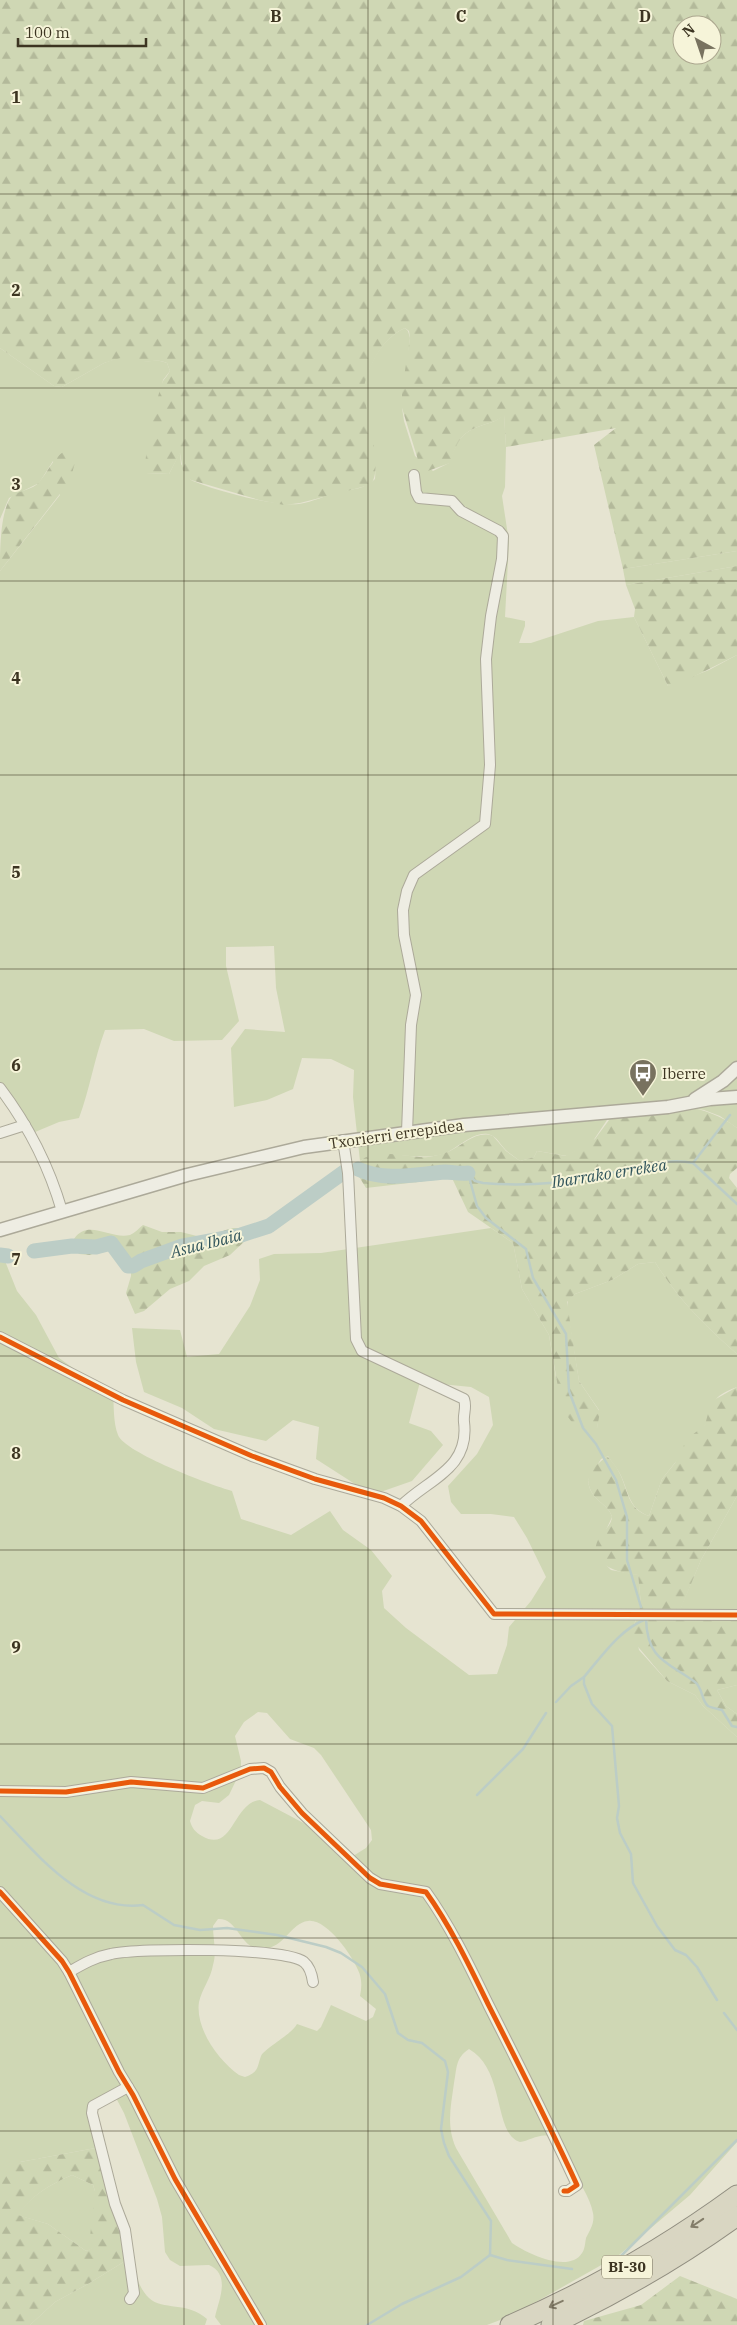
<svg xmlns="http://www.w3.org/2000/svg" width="737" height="2325" viewBox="0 0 737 2325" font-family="'IBM Plex Serif',serif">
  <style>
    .green { fill: #cfd7b4; fill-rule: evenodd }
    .forest { fill: url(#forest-firs); fill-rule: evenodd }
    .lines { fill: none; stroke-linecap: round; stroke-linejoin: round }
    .stream { stroke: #bccdc6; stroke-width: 2.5 }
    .river { stroke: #bccdc6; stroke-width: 15 }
    .minor-casing { stroke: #aca999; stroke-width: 12 }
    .tertiary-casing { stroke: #aca999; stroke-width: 15 }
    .motorway-casing { stroke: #918e80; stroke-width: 21 }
    .minor { stroke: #eeede3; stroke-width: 10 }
    .tertiary { stroke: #eeede3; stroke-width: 12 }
    .motorway { stroke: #d9d6c2; stroke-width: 19 }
    .cycleway-casing { stroke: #f6f4d9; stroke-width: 8 }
    .cycleway { stroke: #e8590c; stroke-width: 5 }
    .oneway { stroke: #837d69 }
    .grid { fill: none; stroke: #3c3421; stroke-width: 1; stroke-opacity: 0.55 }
    .labels { text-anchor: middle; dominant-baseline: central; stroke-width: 4; stroke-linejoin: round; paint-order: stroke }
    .shield { fill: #f6f4d9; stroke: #746e58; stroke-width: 1 }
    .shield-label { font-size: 14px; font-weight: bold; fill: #3c3421 }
    .poi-label { font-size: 15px; fill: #3c3421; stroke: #f6f4d9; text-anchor: start }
    .street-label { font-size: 15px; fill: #3c3421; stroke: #f6f4d9 }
    .water-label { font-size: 16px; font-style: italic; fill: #30545b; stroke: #f6f4d9 }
    .grid-label { font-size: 16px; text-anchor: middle; font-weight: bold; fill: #3c3421; stroke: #f6f4d9; stroke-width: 4; stroke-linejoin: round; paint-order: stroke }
  </style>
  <defs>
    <pattern id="forest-firs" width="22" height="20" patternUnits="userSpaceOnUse" patternTransform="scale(1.25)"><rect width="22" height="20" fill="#cfd7b4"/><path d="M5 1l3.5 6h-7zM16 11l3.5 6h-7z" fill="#b3b99a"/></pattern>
  </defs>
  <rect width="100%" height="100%" fill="#e6e4d1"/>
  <g class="green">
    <path d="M405,328L408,331L410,338L402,408L404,421L415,456L433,471L449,463C458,439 461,432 486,424C493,422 499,420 504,414L506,447L505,487L502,496L509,542L505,617L525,621V626L519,643H531L598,621L634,617L668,686L709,670L737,655V1128L720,1116L704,1110L684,1106L607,1120L593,1141L567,1156L537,1151L534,1157L520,1161C516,1158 512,1155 508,1152C501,1147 498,1136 488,1134C473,1131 457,1149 443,1154C416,1162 384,1147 360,1161L353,1097L354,1070L331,1059L302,1058L293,1089L267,1100L234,1107L231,1048L245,1029L285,1032L276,988L274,946L226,947V966L239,1021L222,1040L174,1041L144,1029L105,1030C94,1059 90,1089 79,1118L59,1122L28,1135L0,1098V571L60,495L53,461L39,483L9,498L0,519V348L54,386L62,387L104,363L124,356C139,368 152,356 167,363L170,371L163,380L146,473L169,474L180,452L181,464L191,480C212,490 276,507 299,504C313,502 326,495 340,492C355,488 363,490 375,479C378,447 359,411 364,383C366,374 371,365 375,357C381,346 393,333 405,328Z"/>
    <path d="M737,551V566L626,585L623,569Z"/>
    <path d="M491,1228L513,1243L522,1289L549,1335L556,1378L597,1428L599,1410L579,1381L567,1307L568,1300L575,1294L612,1280L638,1264L655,1262C677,1298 705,1326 737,1354V1387C715,1395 712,1401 707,1423L662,1479L649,1516C627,1508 629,1490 619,1472C616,1467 611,1461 608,1456L601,1459L588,1480C590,1502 608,1502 612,1517L606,1530L600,1559L611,1570L638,1575L641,1604L634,1625L639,1650L667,1681L695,1695L703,1706L737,1737V2142L690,2195L619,2255L513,2315L487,2325H221L215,2317C219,2299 231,2275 209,2265L180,2266L170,2260L165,2252L162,2217L157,2199L124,2113L116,2098L96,2107L101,2147L20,2162H0V1257L3,1256L17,1291L36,1315L59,1358L80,1373L113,1392C114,1405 113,1423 118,1435C125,1453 211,1485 232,1491L241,1519L291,1535L330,1511L343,1530L371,1550L392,1576L382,1591L384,1608L406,1628L469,1675L497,1674L507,1645L509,1627L531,1601L546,1577L527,1538L514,1517L491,1514H461L451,1502L448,1486L477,1454L493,1425L489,1397L471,1387L420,1382L409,1423L431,1431L443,1445L412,1481L372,1495L316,1459L319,1427L293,1420L266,1441L214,1429L182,1408L144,1392L136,1362L132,1328L180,1330L187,1357L219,1354L250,1306L260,1280L259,1259L274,1254L321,1253ZM258,1712L267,1713L290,1739L314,1748L321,1755L371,1830L372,1840L366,1848L353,1856L313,1828L260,1800C233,1802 233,1854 202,1836C195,1832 192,1828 190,1821L195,1805L202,1801L219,1803L229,1795L241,1770V1761L235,1736L244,1722ZM218,1919C237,1918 239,1944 256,1948C283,1954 289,1923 308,1921C326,1918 352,1955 358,1970C362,1978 362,1987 360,1996L376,2009L373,2017L366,2021L331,2005L321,2027L317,2031L297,2024C291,2035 265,2048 261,2056C257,2067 259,2072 245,2077L239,2075C218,2060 195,2028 199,2002C202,1989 211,1978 213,1965C217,1952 213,1940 213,1926ZM469,2049C506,2070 493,2134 520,2142C529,2141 542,2132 550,2137C560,2143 566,2158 571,2168C579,2182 590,2197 593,2213C595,2223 590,2230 586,2238C585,2243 585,2249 582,2253C569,2274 526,2253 512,2243L456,2148C446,2125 451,2106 454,2083C457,2069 455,2058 469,2049Z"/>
    <path d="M737,1496V1615L678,1614L701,1560Z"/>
    <path d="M737,1685V1714L726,1706L717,1690Z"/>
    <path d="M72,2175L93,2185L95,2191L96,2247L86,2251L48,2224L17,2215C32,2195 49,2185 72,2175Z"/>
    <path d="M130,2258C134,2270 139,2289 149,2298C163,2311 187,2301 207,2319L205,2325H30L55,2302L88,2284Z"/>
  </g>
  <g class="forest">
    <path d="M0,0H737V551L623,569L594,445L616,428L506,447L504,415C499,420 493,422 486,424C461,432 458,439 450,463L422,473L402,408V390L410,338L409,331L405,328C393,333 381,346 375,358C370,368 364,379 364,391C365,412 385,470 370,485L300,503L284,505L259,500L191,480L183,471L180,453L169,474L146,473C142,460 157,395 163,381C165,378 168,375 170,371L167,363C151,356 140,369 124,357L104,363L62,387L54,386L0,348ZM682,25H712V55H682Z"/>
    <path d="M70,449L76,451L77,455L70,481L0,571C0,551 0,510 12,496C20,490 33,490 39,482C50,470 54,454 70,449Z"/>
    <path d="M737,566V655L679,684L668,686L634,617L635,609L626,585Z"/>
    <path d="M684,1106C704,1110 721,1115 737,1128V1168L730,1174L729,1178L737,1188V1354C705,1326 677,1298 655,1262L638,1264L612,1280L575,1294L567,1302L579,1381L600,1412L597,1428L574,1425L568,1417L560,1399L549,1335L522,1289L513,1243L468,1212L452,1178L366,1188L358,1175L357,1166C369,1144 408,1159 428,1157C435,1156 443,1154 450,1151C464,1144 477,1130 493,1136L506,1151L520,1161L534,1157L537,1151L566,1156L595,1139L612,1116Z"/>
    <path d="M143,1225L162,1232H181L201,1237L233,1228H252L247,1239L230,1255L204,1266L189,1281L170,1289L144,1311L135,1314L126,1293L131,1276V1268L124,1265L112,1247L90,1255L79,1254L74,1248V1239C88,1218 111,1240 130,1235C135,1233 139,1228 143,1225Z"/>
    <path d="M737,1387V1496L701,1560L679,1613L737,1615V1685L717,1690L726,1706L737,1714V1737L703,1706L695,1695L667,1681L634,1642L632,1632L641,1604L638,1575C622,1574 586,1565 598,1540C602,1531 611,1527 612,1517C608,1502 590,1502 588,1480L593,1468L607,1456C612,1461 616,1466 619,1472C628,1489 627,1509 649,1516L662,1479L675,1463L687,1439L705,1425L709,1410L714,1400Z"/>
    <path d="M101,2147L130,2258L88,2284L55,2302L30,2325H0V2162H20ZM72,2175L93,2185L95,2191L90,2237L96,2246L86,2251L48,2224L18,2215C32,2195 49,2185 72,2175Z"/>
    <path d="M680,2276L737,2299V2325H583L584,2321L641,2305Z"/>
  </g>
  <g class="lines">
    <g class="stream">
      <path d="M693,1163L737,1204"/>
      <path d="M468,1173L477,1206L486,1218L526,1249L533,1278L566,1334L569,1391L583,1428L596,1444L616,1480L627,1517V1560L641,1607"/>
      <path d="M470,1176L475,1181L483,1183C519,1186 555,1184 590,1178C620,1172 663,1156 693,1163L730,1115"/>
      <path d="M646,1619C619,1630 602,1656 584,1677V1684L592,1704L612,1726L619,1806L617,1818L620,1833L631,1854L633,1883L657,1926L675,1950L686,1955L697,1967L717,2000"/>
      <path d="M646,1619C647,1660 668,1662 695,1682C703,1688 701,1700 708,1706C712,1708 718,1709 722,1710L732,1726L737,1727"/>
      <path d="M556,1702L571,1686L584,1677"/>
      <path d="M477,1795L523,1749L546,1713"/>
      <path d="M0,1816C37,1854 83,1913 143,1905L174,1925L200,1930L227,1928L277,1935L326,1947L341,1953L362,1967L385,1994L398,2033L408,2040L422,2043L445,2061L448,2072L441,2129L444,2143L449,2156L491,2221L490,2255L461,2277L402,2304L367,2325"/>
      <path d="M724,2013L737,2030"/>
      <path d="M490,2255L507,2260L572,2269"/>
      <path d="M620,2257L737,2140"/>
    </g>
    <g class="river">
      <path d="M358,1169C385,1182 417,1174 445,1172C452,1172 459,1174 468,1173"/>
      <path d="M34,1251L72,1246L96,1247L111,1243L128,1266H133L141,1261L182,1246L241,1235L269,1226L344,1172"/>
      <path d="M0,1255L8,1256"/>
    </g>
    <defs>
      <g id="minor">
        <path d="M0,1088C28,1125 49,1166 62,1211"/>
        <path d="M407,1132L411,1025L416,995L404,935L403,910L407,891L414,875L485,824L490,765L486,659L491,616L502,559L503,536L499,531L461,511L452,501L419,498L416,492L414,475"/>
        <path d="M0,1133L25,1125"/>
        <path d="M343,1140L348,1173L356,1339L362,1351L464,1399C467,1408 463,1413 464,1422C470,1469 428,1479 401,1506"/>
        <path d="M0,1337L123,1400L252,1456L315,1479L384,1498L401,1506L421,1521L494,1614L737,1615"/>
        <path d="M0,1791L66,1792L131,1782L203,1788L250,1769L264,1768L271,1772L280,1787L302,1813L370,1878L380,1884L426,1892C451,1927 470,1967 489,2006C519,2065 549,2124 577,2185L568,2191H564"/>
        <path d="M0,1892L62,1961L69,1972L119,2072L133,2095L175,2179L261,2325"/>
        <path d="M69,1972C83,1964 95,1957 111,1954C139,1948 285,1947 304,1962C310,1967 312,1975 313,1982"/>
        <path d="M128,2087L93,2106L92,2113L115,2204L125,2230L134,2293L130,2299"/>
      </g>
      <g id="tertiary">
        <path d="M695,1099L723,1081L737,1068"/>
        <path d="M0,1230L187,1175L304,1147L464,1125L668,1107L710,1099L737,1097"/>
      </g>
      <g id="motorway">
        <path d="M510,2325C591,2290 666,2247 737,2195"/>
        <path d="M551,2325C616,2294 679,2258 737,2216"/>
      </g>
    </defs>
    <use href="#minor" class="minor-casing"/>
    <use href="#tertiary" class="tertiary-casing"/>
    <use href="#motorway" class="motorway-casing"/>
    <use href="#minor" class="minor"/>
    <use href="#tertiary" class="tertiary"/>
    <use href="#motorway" class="motorway"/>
    <defs>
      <g id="cycleway">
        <path d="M0,1337L123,1400L252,1456L315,1479L384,1498L401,1506L421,1521L494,1614L737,1615"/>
        <path d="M0,1791L66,1792L131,1782L203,1788L250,1769L264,1768L271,1772L280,1787L302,1813L370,1878L380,1884L426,1892C451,1927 470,1967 489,2006C519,2065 549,2124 577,2185L568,2191H564"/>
        <path d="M0,1892L62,1961L69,1972L119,2072L133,2095L175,2179L261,2325"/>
      </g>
    </defs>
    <use href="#cycleway" class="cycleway-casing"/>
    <use href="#cycleway" class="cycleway"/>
  </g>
  <defs><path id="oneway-shaft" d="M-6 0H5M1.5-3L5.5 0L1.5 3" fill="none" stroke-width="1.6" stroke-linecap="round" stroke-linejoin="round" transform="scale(1.25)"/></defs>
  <g class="oneway">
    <use href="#oneway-shaft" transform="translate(697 2223) rotate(146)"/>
    <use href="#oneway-shaft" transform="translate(556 2304) rotate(155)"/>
  </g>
  <path class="grid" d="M184,0V2325M368,0V2325M553,0V2325M0,194H737M0,388H737M0,581H737M0,775H737M0,969H737M0,1162H737M0,1356H737M0,1550H737M0,1744H737M0,1938H737M0,2131H737"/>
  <defs>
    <symbol id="bus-pin" viewBox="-11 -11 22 30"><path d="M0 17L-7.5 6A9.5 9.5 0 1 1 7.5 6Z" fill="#78725f" stroke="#f6f4d9"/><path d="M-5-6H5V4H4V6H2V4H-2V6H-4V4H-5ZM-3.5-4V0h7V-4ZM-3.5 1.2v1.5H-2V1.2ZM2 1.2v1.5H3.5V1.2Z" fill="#fff"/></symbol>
  </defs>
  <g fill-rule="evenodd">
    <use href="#bus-pin" x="627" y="1057" width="32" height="43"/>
  </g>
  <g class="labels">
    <rect class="shield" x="602" y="2255.5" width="50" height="23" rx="4"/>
    <g class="shield-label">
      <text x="627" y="2267">BI-30</text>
    </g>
    <g class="poi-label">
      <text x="662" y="1073">Iberre</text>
    </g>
    <g class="street-label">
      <text transform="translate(396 1134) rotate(-8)">Txorierri errepidea</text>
    </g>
    <g class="water-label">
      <text transform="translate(609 1173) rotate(-9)">Ibarrako errekea</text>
      <text transform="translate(206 1243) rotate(-14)">Asua Ibaia</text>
    </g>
  </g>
  <g class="grid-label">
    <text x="276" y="22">B</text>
    <text x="461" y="22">C</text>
    <text x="645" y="22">D</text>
    <text x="16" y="103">1</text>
    <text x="16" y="296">2</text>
    <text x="16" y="490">3</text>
    <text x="16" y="684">4</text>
    <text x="16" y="878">5</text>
    <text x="16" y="1071">6</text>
    <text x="16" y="1265">7</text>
    <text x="16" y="1459">8</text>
    <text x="16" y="1653">9</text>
  </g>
  <g transform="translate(697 40) rotate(320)"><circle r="24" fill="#f6f4d9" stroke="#aca78f"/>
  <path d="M0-4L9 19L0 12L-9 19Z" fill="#78725f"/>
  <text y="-8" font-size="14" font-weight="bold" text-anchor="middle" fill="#3c3421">N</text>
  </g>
  <path d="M18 38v8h128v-8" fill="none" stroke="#3c3421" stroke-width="2.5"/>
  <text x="25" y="38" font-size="15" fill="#3c3421" stroke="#f6f4d9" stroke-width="4" paint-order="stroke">100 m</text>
</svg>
